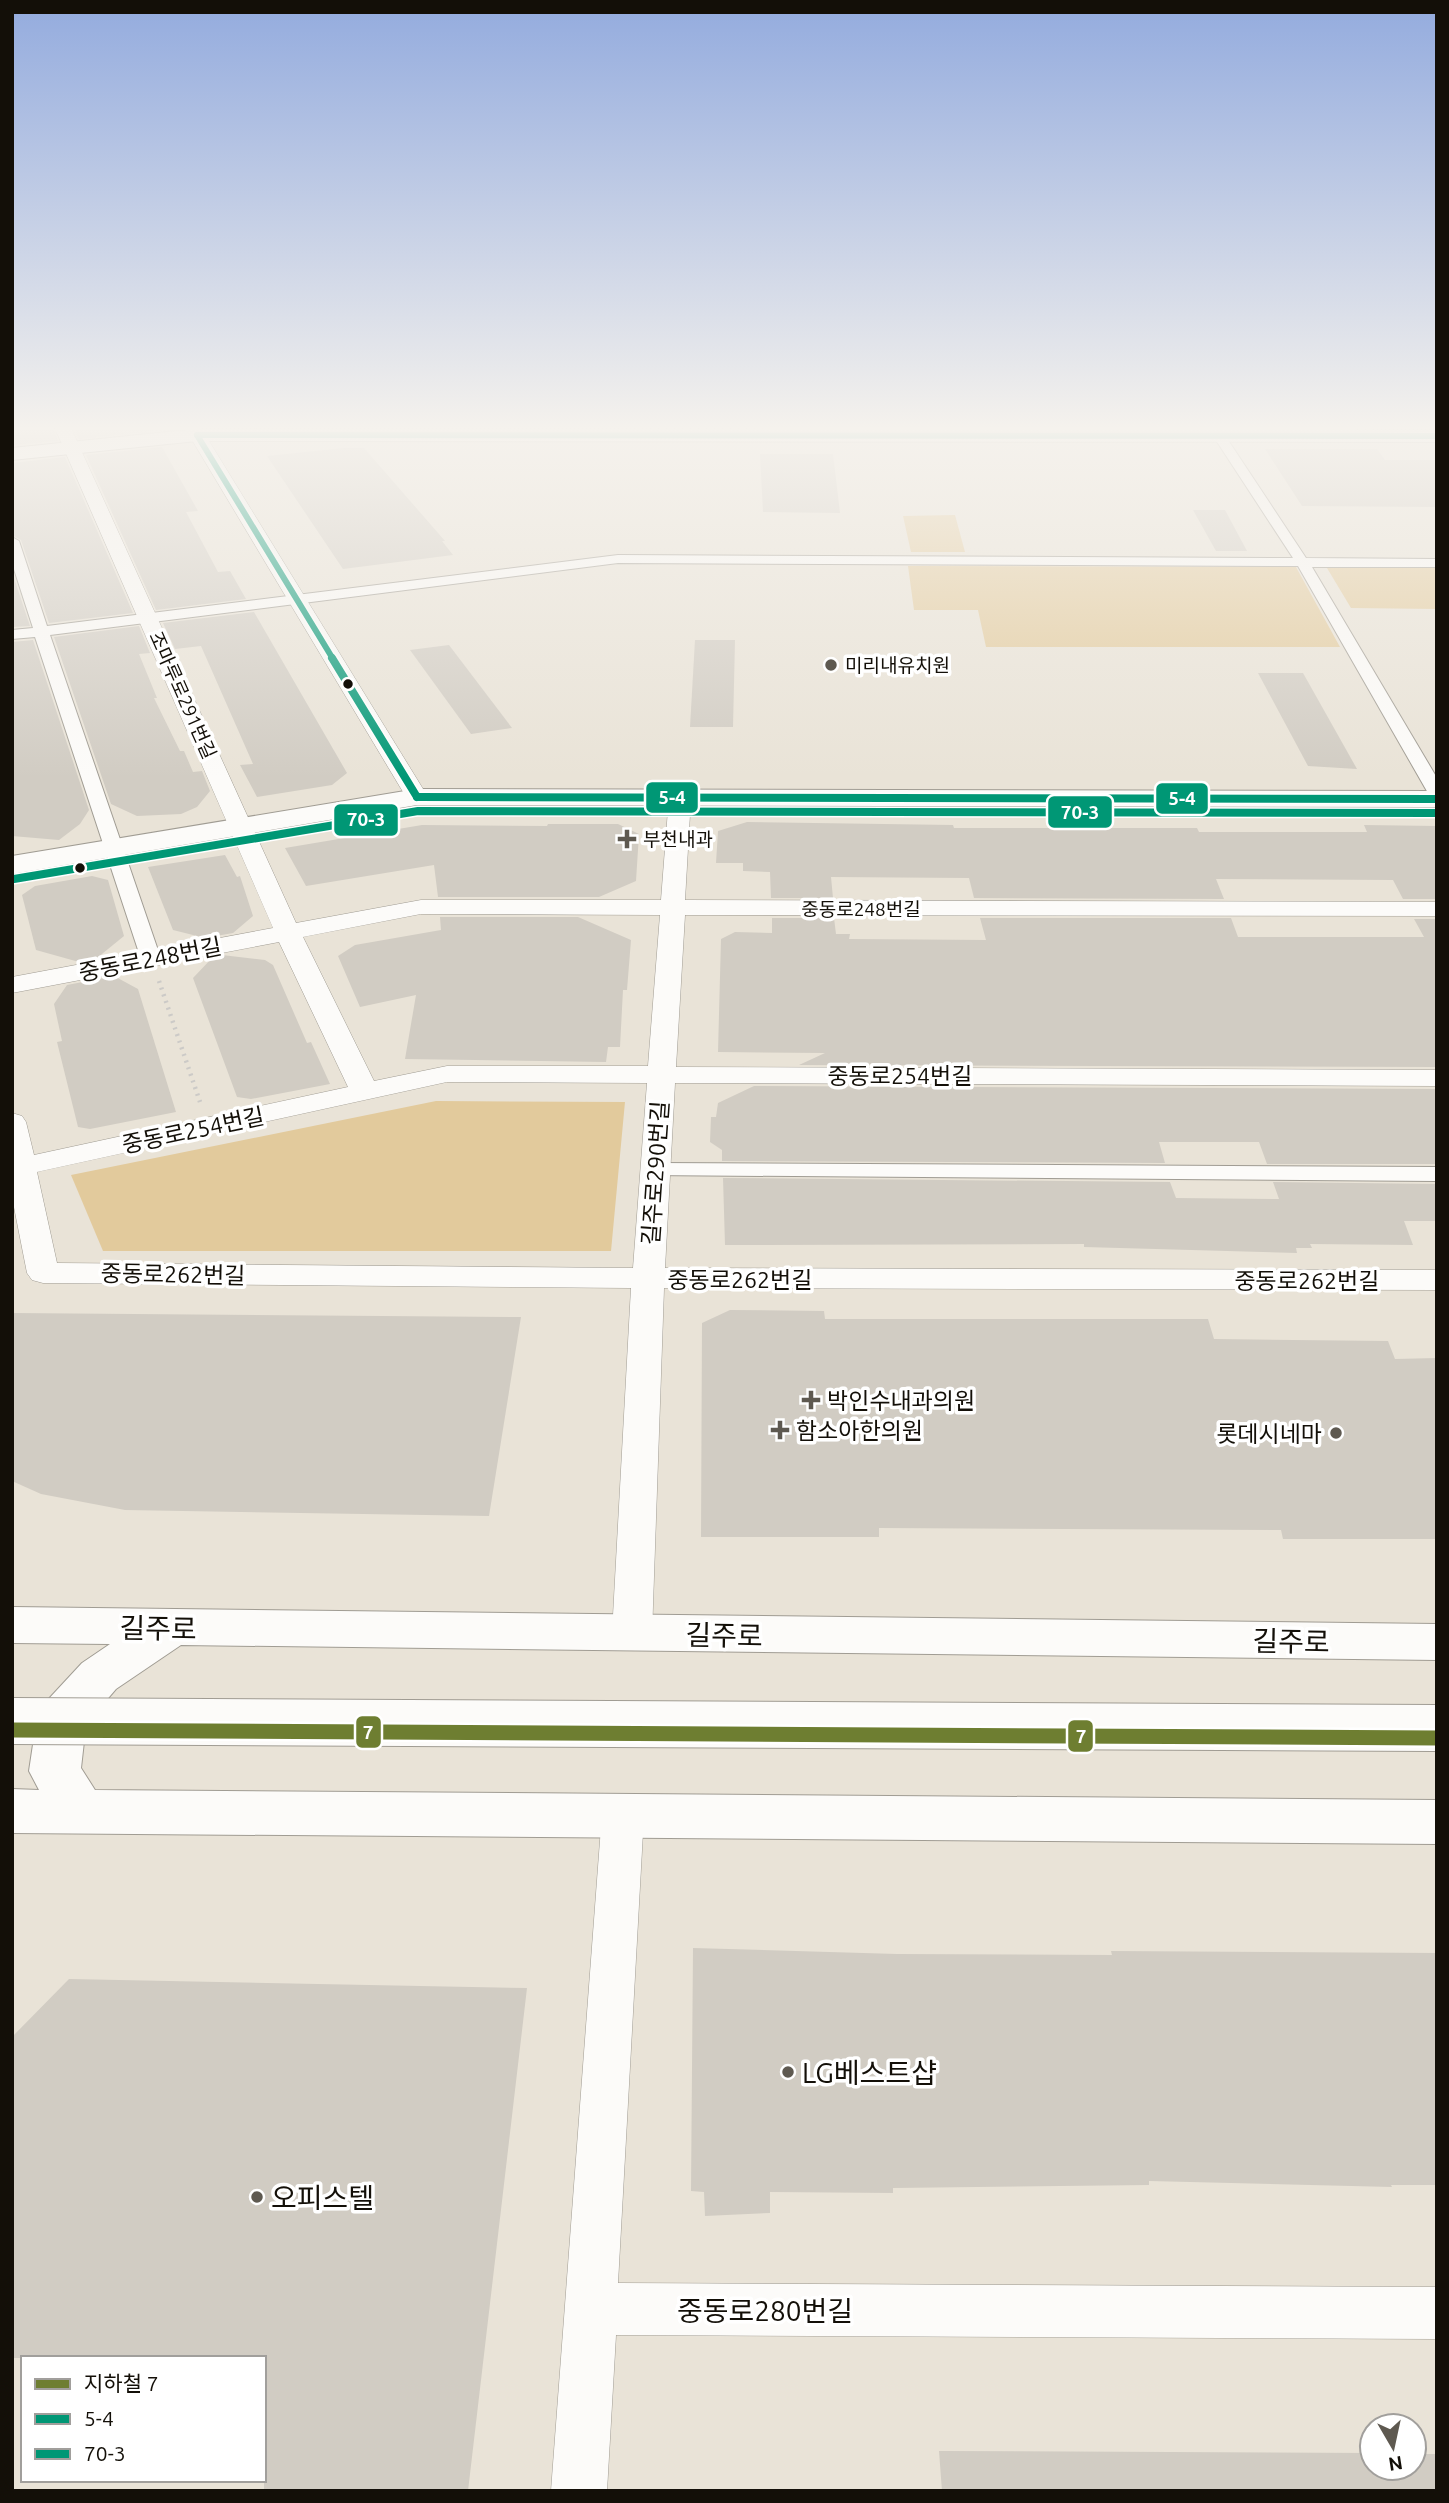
<svg xmlns="http://www.w3.org/2000/svg" width="1449" height="2503" viewBox="0 0 1449 2503" font-family="Ubuntu,'Noto Sans KR',sans-serif">
  <style>
    .green { fill: #e2ca9c }
    .building { fill: #d1ccc3 }
    .lines { fill: none; stroke-linecap: round; stroke-linejoin: round }
    .pedestrian-casing { stroke: #a09c93; stroke-width: 2 }
    .minor-casing { stroke: #a09c93; stroke-width: 1 }
    .tertiary-casing { stroke: #a09c93; stroke-width: 2 }
    .path { stroke: #cccac7; stroke-width: 4.5; stroke-dasharray: 2 5; stroke-linecap: butt }
    .pedestrian { fill: #fcfbf9; fill-rule: evenodd }
    .minor { fill: #fcfbf9; fill-rule: evenodd }
    .tertiary { fill: #fcfbf9; fill-rule: evenodd }
    .tertiary-bridge-casing { stroke: #a09c93; stroke-width: 48; stroke-linecap: butt }
    .tertiary-bridge { stroke: #fcfbf9; stroke-width: 46 }
    .bus-1-far1-casing { stroke: #fff; stroke-width: 9 }
    .bus-1-casing { stroke: #fff; stroke-width: 11 }
    .bus-2-casing { stroke: #fff; stroke-width: 11 }
    .bus-1-far1 { stroke: #009775; stroke-width: 6 }
    .bus-1 { stroke: #009775; stroke-width: 8 }
    .bus-2 { stroke: #009775; stroke-width: 8 }
    .metro-1-casing { stroke: #fff; stroke-width: 20 }
    .metro-1 { stroke: #6e7e31; stroke-width: 15 }
    .poi-dot { fill: #5e5950; stroke: #fff; stroke-width: 2.5 }
    .bus-dot { fill: #130f08; stroke: #fff; stroke-width: 2.5 }
    .labels { text-anchor: middle; dominant-baseline: central; stroke-width: 7; stroke-linejoin: round; paint-order: stroke }
    .far-poi-label { font-size: 19px; fill: #130f08; stroke: #fff; text-anchor: start }
    .far-street-label { font-size: 19px; fill: #130f08; stroke: #fff }
    .street-label { font-size: 23px; fill: #130f08; stroke: #fff }
    .poi-label { font-size: 23px; fill: #130f08; stroke: #fff; text-anchor: start }
    .near-street-label { font-size: 28px; fill: #130f08; stroke: #fff }
    .near-poi-label { font-size: 28px; fill: #130f08; stroke: #fff; text-anchor: start }
    .line-badge { stroke: #fff; stroke-width: 2.5 }
    .badge-label { font-size: 19px; text-anchor: middle; font-weight: bold; fill: #fff }
  </style>
  <rect width="100%" height="100%" fill="#e9e3d7"/>
  <g class="green">
    <path d="M955,515L965,552H911L903,516Z"/>
    <path d="M908,566L1296,567L1340,647H986L978,610H914Z"/>
    <path d="M1327,568H1437V609L1351,608Z"/>
    <path d="M436,1101L625,1102L611,1251H103L71,1175Z"/>
  </g>
  <g class="building">
    <path d="M12,428H53L58,441L12,445Z"/>
    <path d="M74,428H151L152,431L79,439Z"/>
    <path d="M162,447L198,511L186,512L218,572L230,571L246,599L156,610L86,455Z"/>
    <path d="M344,448H364L445,541H442L453,555L343,569L267,456Z"/>
    <path d="M1265,449H1377L1385,460H1437V507L1302,506Z"/>
    <path d="M760,454H833L840,513L763,512Z"/>
    <path d="M65,457L133,613L49,623L21,540L12,535V463Z"/>
    <path d="M1193,510H1225L1247,551H1216Z"/>
    <path d="M12,572L30,626L12,627Z"/>
    <path d="M254,612L347,773L332,785L257,797L240,765L253,764L201,646L175,649L163,623Z"/>
    <path d="M139,626L150,653L139,654L157,698H154L180,751H184L193,772L202,771L210,791L197,807L181,814L137,816L111,804L54,637Z"/>
    <path d="M33,640L89,810L80,824L59,840L12,836V642Z"/>
    <path d="M695,640H735L733,727H690Z"/>
    <path d="M449,645L512,728L471,734L410,650Z"/>
    <path d="M1258,673H1303L1357,769L1308,766Z"/>
    <path d="M747,822L953,825L954,828H1197L1199,832H1367L1364,825L1437,826V899H1403L1393,880L1216,879L1224,899L974,898L969,878L831,877L833,898H771L770,872L743,871V863H716L718,831Z"/>
    <path d="M548,824H618L639,834L636,881L599,897H438L434,865L306,886L285,848L422,825L547,826Z"/>
    <path d="M225,855L237,877L240,876L253,916L233,933L205,938L173,930L148,867Z"/>
    <path d="M92,876L108,880L124,936L97,958L79,962L36,950L22,895L35,886Z"/>
    <path d="M440,917H578L631,940L627,990H623L620,1047H608L606,1062L405,1059L416,995L360,1007L338,956L355,945L441,930Z"/>
    <path d="M772,918H834L836,934H850L849,939L986,940L980,918H1231L1238,937H1424L1414,919H1437V1067L799,1065L825,1053L718,1052L721,939L735,932L772,933Z"/>
    <path d="M222,955L265,960L273,965L307,1043L311,1042L330,1084L251,1099L237,1097L193,978L212,958Z"/>
    <path d="M114,976L138,989L176,1112L90,1129L78,1127L57,1042L62,1041L54,1004L67,985Z"/>
    <path d="M754,1086L1437,1089V1164H1267L1259,1142H1159L1165,1163L722,1161V1150L710,1142L711,1117H716L718,1103Z"/>
    <path d="M723,1178L1170,1182L1176,1198L1279,1199L1273,1182L1437,1184V1221H1404L1413,1245L1310,1244L1312,1248H1296L1297,1253L1084,1247V1244L725,1245Z"/>
    <path d="M730,1310L824,1311L825,1319H1208L1214,1339L1388,1341L1395,1359L1437,1358V1539H1283L1281,1530L879,1528V1537H701L702,1323Z"/>
    <path d="M12,1313L521,1317L489,1516L125,1510L41,1494L12,1481Z"/>
    <path d="M693,1948L897,1954L1112,1955L1111,1951L1437,1953V2185H1391L1392,2187L1149,2181V2185L893,2188V2193L770,2192V2213L705,2216L704,2192L691,2191Z"/>
    <path d="M69,1979L527,1988L468,2491H264V2358H12V2037Z"/>
    <path d="M939,2451L1372,2453V2468H1414V2454H1437V2491H942Z"/>
  </g>
  <g class="lines">
    <defs>
      <g id="pedestrian">
        <path d="M1208,428H1220L1306,558L1437,559V567H1312L1437,778V798L1428,793L1298,566L618,563L50,635L161,959L158,963H144L141,959L35,637L12,639V630L33,628L12,563V537L19,541L47,626L618,555L1293,558Z"/>
        <path d="M655,1163L1437,1167V1181L647,1175L643,1170L647,1165Z"/>
      </g>
      <g id="minor">
        <path d="M55,428H71L296,923L421,900H661L669,797L672,792H688L691,797L685,900L1437,902V916L685,915L676,1067L1437,1070V1086L675,1083L665,1268L1437,1270V1290L664,1288L652,1634L646,1645L632,1649L618,1645L612,1634L631,1288L43,1283L32,1280L27,1273L12,1197V1113L22,1116L26,1122L34,1155L348,1087L279,942L12,993V977L273,928ZM421,914L660,915L648,1066H447L374,1081L303,937ZM447,1082L647,1083L633,1268L57,1263L37,1172Z"/>
        <path d="M185,428H201L428,797L425,802H409L406,797Z"/>
        <path d="M623,1796L638,1801L644,1814L618,2283L1437,2287V2339L616,2335L607,2491H551L602,1814L608,1801Z"/>
      </g>
      <g id="tertiary">
        <path d="M197,429L1437,430V442L197,441L12,460V448Z"/>
        <path d="M417,789L1437,791V807L417,805L12,874V856Z"/>
        <path d="M12,1607L1437,1624V1660L181,1645L116,1689L86,1724L81,1768L95,1790L1437,1800V1844L12,1833V1789L39,1790L29,1771L37,1718L44,1704L82,1663L110,1644L12,1643Z"/>
      </g>
    </defs>
    <use href="#pedestrian" class="pedestrian-casing"/>
    <use href="#minor" class="minor-casing"/>
    <use href="#tertiary" class="tertiary-casing"/>
    <path class="path" d="M159,981L200,1102"/>
    <use href="#pedestrian" class="pedestrian"/>
    <use href="#minor" class="minor"/>
    <use href="#tertiary" class="tertiary"/>
    <defs>
      <path id="tertiary-bridge" d="M12,1721L1437,1728"/>
    </defs>
    <use href="#tertiary-bridge" class="tertiary-bridge-casing"/>
    <use href="#tertiary-bridge" class="tertiary-bridge"/>
    <defs>
      <g id="bus-1-far1">
        <path d="M197,435L1437,436"/>
        <path d="M197,435L333,659"/>
      </g>
      <g id="bus-1">
        <path d="M332,658L417,797"/>
        <path d="M417,797L1437,799"/>
      </g>
      <path id="bus-2" d="M14,879L418,811L1437,813"/>
    </defs>
    <use href="#bus-1-far1" class="bus-1-far1-casing"/>
    <use href="#bus-1" class="bus-1-casing"/>
    <use href="#bus-2" class="bus-2-casing"/>
    <use href="#bus-1-far1" class="bus-1-far1"/>
    <use href="#bus-1" class="bus-1"/>
    <use href="#bus-2" class="bus-2"/>
    <defs>
      <path id="metro-1" d="M12,1730L1437,1738"/>
    </defs>
    <use href="#metro-1" class="metro-1-casing"/>
    <use href="#metro-1" class="metro-1"/>
  </g>
  <linearGradient id="sky" x2="0" y2="1"><stop stop-color="#93abde"/><stop offset="0.55" stop-color="#f5f2ed"/><stop offset="1" stop-color="#f5f2ed" stop-opacity="0"/></linearGradient>
  <rect width="1449" height="778" fill="url(#sky)"/>
  <g class="poi-dot">
    <circle cx="831" cy="665" r="7"/>
    <path d="M623.5 828.5h7v7h7v7h-7v7h-7v-7h-7v-7h7z"/>
    <path d="M807.5 1389.5h7v7h7v7h-7v7h-7v-7h-7v-7h7z"/>
    <path d="M776.5 1419.5h7v7h7v7h-7v7h-7v-7h-7v-7h7z"/>
    <circle cx="1336" cy="1433" r="7"/>
    <circle cx="788" cy="2072" r="7"/>
    <circle cx="257" cy="2197" r="7"/>
  </g>
  <g class="bus-dot">
    <circle cx="348" cy="684" r="6"/>
    <circle cx="80" cy="868" r="6"/>
  </g>
  <g class="labels">
    <g class="far-poi-label">
      <text x="845" y="665">미리내유치원</text>
      <text x="643" y="839">부천내과</text>
    </g>
    <g class="far-street-label">
      <text transform="translate(183 695) rotate(66)">조마루로291번길</text>
      <text x="861" y="909">중동로248번길</text>
    </g>
    <g class="street-label">
      <text transform="translate(150 959) rotate(-11)">중동로248번길</text>
      <text x="900" y="1075">중동로254번길</text>
      <text transform="translate(193 1130) rotate(-12)">중동로254번길</text>
      <text transform="translate(655 1173) rotate(-86)">길주로290번길</text>
      <text transform="translate(173 1274) rotate(1)">중동로262번길</text>
      <text x="740" y="1279">중동로262번길</text>
      <text x="1307" y="1280">중동로262번길</text>
    </g>
    <g class="poi-label">
      <text x="827" y="1400">박인수내과의원</text>
      <text x="796" y="1430">함소아한의원</text>
      <text x="1322" y="1433" text-anchor="end">롯데시네마</text>
    </g>
    <g class="near-street-label">
      <text transform="translate(158 1628) rotate(1)">길주로</text>
      <text transform="translate(724 1635) rotate(1)">길주로</text>
      <text transform="translate(1291 1641) rotate(1)">길주로</text>
      <text x="765" y="2310">중동로280번길</text>
    </g>
    <g class="near-poi-label">
      <text x="802" y="2072">LG베스트샵</text>
      <text x="271" y="2197">오피스텔</text>
    </g>
  </g>
  <g class="line-badge">
    <rect x="645" y="781" width="54" height="33" rx="7" fill="#009775"/>
    <rect x="1155" y="782" width="54" height="33" rx="7" fill="#009775"/>
    <rect x="1047" y="795" width="66" height="34" rx="7" fill="#009775"/>
    <rect x="333" y="803" width="66" height="34" rx="7" fill="#009775"/>
    <rect x="355" y="1715" width="27" height="34" rx="7" fill="#6e7e31"/>
    <rect x="1067" y="1719" width="27" height="34" rx="7" fill="#6e7e31"/>
  </g>
  <g class="badge-label">
    <text x="672" y="804">5-4</text>
    <text x="1182" y="805">5-4</text>
    <text x="1080" y="819">70-3</text>
    <text x="366" y="826">70-3</text>
    <text x="368" y="1739">7</text>
    <text x="1081" y="1743">7</text>
  </g>
  <rect width="1449" height="2503" fill="none" stroke="#130f08" stroke-width="28"/>
  <rect x="21" y="2356" width="245" height="126" fill="#ffffff" stroke="#a19f9c" stroke-width="2"/>
  <rect x="35" y="2379" width="35" height="10" fill="#6e7e31" stroke="#a19f9c" stroke-width="2"/>
  <text x="84" y="2391" font-size="21" fill="#130f08">지하철 7</text>
  <rect x="35" y="2414" width="35" height="10" fill="#009775" stroke="#a19f9c" stroke-width="2"/>
  <text x="84" y="2426" font-size="21" fill="#130f08">5-4</text>
  <rect x="35" y="2449" width="35" height="10" fill="#009775" stroke="#a19f9c" stroke-width="2"/>
  <text x="84" y="2461" font-size="21" fill="#130f08">70-3</text>
  <g transform="translate(1393 2447) rotate(171)"><circle r="33" fill="#ffffff" stroke="#a19f9c" stroke-width="2"/>
  <path d="M0-5L12 26L0 18L-12 26Z" fill="#5e5950"/>
  <text y="-10" font-size="19" font-weight="bold" text-anchor="middle" fill="#130f08">N</text>
  </g>
</svg>
